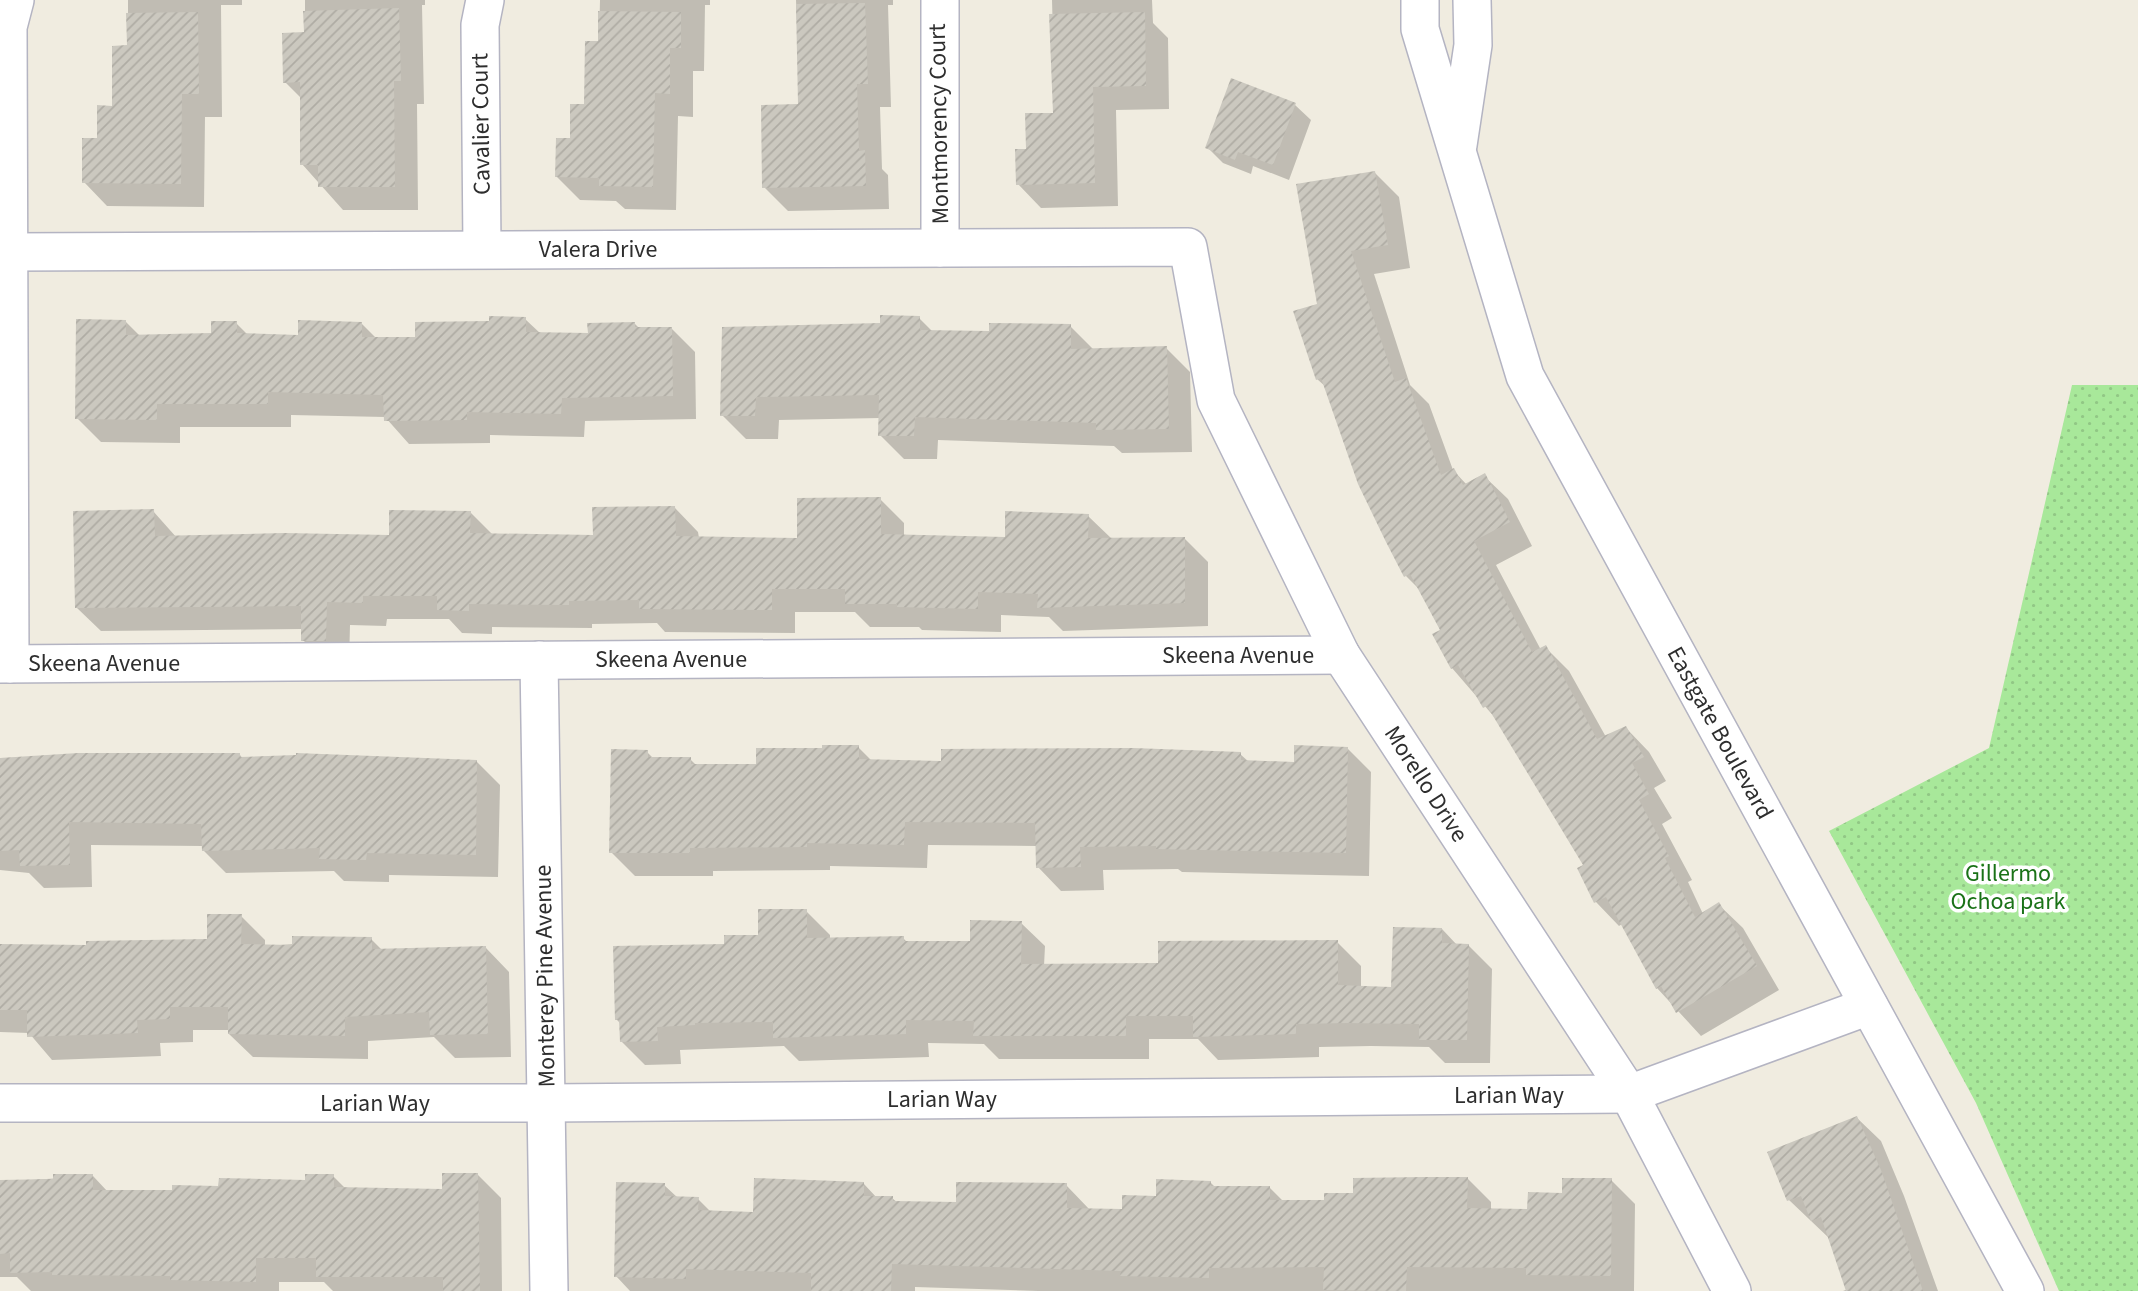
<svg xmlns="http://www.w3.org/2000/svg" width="2138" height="1291" viewBox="0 0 2138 1291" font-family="'Source Sans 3',sans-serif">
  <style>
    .park { fill: url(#park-dots) }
    .shadow { fill: #0003 }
    .building { fill: url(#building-hatch) }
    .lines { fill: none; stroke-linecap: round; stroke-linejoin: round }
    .minor-casing { stroke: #b4b4c2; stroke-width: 40 }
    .minor { stroke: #fff; stroke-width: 37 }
    .labels { text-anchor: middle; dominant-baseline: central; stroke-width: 7; stroke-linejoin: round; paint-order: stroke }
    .street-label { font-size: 24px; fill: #2e2e2e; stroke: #fff }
    .park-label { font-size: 24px; fill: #1a7217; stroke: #fff }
  </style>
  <defs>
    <pattern id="park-dots" width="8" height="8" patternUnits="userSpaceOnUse" patternTransform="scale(1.75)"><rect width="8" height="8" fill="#a8e89a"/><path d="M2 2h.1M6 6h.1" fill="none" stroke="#91c785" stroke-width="1.8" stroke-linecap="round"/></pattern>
    <pattern id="building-hatch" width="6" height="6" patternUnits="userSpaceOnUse" patternTransform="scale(1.75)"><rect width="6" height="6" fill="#cbc8bf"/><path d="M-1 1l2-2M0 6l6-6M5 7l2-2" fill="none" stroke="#afaca4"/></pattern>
  </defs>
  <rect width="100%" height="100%" fill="#f0ece0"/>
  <path class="park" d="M2072,385H2138V1291H2059L1976,1103L1829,831L1989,748Z"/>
  <g class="shadow">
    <path d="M128,0H242V5H221L222,117H205L204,207L107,206L84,182L114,107L128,47Z"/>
    <path d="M305,0H425V5H422L424,104H417L418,210H343L302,164V99L285,82L305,34Z"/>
    <path d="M600,0H710V5H705L704,71H693V117L678,116L676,210L625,209L616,201L580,200L556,176L585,106L599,43Z"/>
    <path d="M796,0H893V5H888L891,107H880L882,169L888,175L889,209L788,211L764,187L800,106Z"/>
    <path d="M1052,0H1152L1153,23L1168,38L1169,109L1116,110L1118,206L1041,208L1018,184L1027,151L1055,115Z"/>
    <path d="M1232,81L1295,105L1311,120L1289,180L1253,166L1251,174L1223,163L1207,147Z"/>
    <path d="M1375,173L1399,197L1410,268L1374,274L1410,385L1429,404L1453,470L1467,485L1484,476L1508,499L1532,546L1496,565L1541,650L1545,647L1569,671L1606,737L1626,728L1649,752L1666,781L1654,788L1672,818L1662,824L1692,880L1688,882L1703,914L1719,905L1743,928L1779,990L1701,1036L1657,988L1622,924L1619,926L1596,902L1586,866L1496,719L1452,668L1442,631L1421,591L1406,576L1326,387L1317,379L1319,305Z"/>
    <path d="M919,318L933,332L990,333L1070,326L1094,350L1166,348L1190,372L1192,452L1122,453L1114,446L938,440L937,459H904L880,435V418L779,420L778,439H746L722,415L882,325Z"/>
    <path d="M525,319L541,334L589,335L635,324L639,328H671L695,352L696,419L585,421L584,437L490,435V443L409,444L385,417L291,415V427H180V443L101,442L77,418L126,322L140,336L213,335L236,323L248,335L299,337L361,323L377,339H416L490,322Z"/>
    <path d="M880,499L904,523V536L1006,538L1088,516L1112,539L1184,538L1208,562V626L1063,631L1049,617L1001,615V632L922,630L919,627H870L855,612H795V633L665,632L657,623L592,624V628L492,627V634L462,633L449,619H387L386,626L350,625L349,664H326L303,640V629L101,631L77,608L153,511L177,538L391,537L470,512L493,535L595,537L675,508L698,532L699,538L799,540Z"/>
    <path d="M858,747L872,761L942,763L1240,754L1249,762L1295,764L1347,748L1371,772L1369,876L1182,872L1178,869L1103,870L1104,890L1061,891L1038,867L1037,846L928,845L927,868L830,866V870L713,871V876H635L611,852L647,752L654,759H690L697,766H758Z"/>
    <path d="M240,755L243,759L477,762L500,785L498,877L389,875V882L344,881L334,871L226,873L203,850V846L91,845L92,887L44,888L29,873L0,870V758Z"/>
    <path d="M806,911L830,935V939L903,938L908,943H971L1021,923L1045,946L1044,966L1160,965L1337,942L1361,966V988L1393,989L1442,929L1457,945H1468L1492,969L1490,1063H1445L1429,1047L1371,1046L1319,1047V1057L1218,1060L1198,1039H1149V1059H999L984,1044L928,1043L929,1057L799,1061L784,1046L680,1050L681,1064L645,1065L621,1041V1024L617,1020L726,946L760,936Z"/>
    <path d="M241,916L265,940V946L371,939L382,950L486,948L509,972L511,1057L455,1058L434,1037L368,1041V1059L253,1057L229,1034V1030H193V1042L160,1043L161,1056L52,1060L29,1033L0,1032V946L88,947L209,941Z"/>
    <path d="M1857,1118L1881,1141L1904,1196L1938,1291H1843L1848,1289L1830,1239L1789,1200L1769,1153Z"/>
    <path d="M477,1174L501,1198L502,1291H333L324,1282H279V1291H31L17,1277H0V1182L93,1176L108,1192H174L307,1182L333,1176L346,1189L444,1191Z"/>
    <path d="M1467,1178L1491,1202V1210H1529L1564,1195L1611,1180L1635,1204L1634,1291H1038L915,1287V1291H630L616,1276L664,1185L678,1198L698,1199L711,1212L755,1213L864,1184L877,1198H892L898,1203L957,1204L1066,1185L1090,1210L1124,1211L1210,1182L1216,1188L1269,1187L1284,1202H1326L1355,1195Z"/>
  </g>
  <g class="building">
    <path d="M865,3L868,84H857L859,151L865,150L866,186L762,188L761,105L798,104L796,4Z"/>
    <path d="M399,8L401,81H394L395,187H318V165H300V82L283,83L282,33L304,32L303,11Z"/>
    <path d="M598,11L681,12V48H670V94L655,93L653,187L599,186V178L555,177L556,138H570V104H584L585,41H598Z"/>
    <path d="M198,12L199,94H182L181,184L82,183V138H97V105L112,106V46L127,45L126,13Z"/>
    <path d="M1145,12L1146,86L1093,87L1095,183L1016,185L1015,149H1026L1025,113H1053L1049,14Z"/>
    <path d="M1231,78L1296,103L1273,165L1238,152L1235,160L1205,148Z"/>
    <path d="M1375,171L1388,245L1351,251L1395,382L1406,378L1441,475L1454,468L1463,485L1485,473L1510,522L1474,541L1532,652L1546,645L1597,739L1626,726L1644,757L1632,763L1649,794L1639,800L1669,856L1665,858L1695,917L1719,902L1757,966L1676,1013L1661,986L1656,989L1606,897L1594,903L1577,868L1583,865L1487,706L1483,708L1458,665L1451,669L1432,634L1440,630L1410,574L1404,577L1386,542L1358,484L1321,378L1316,380L1293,311L1317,304L1296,184Z"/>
    <path d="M880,315L920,316V330L989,331V323L1071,324V349L1167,346L1169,429L1096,430V423L915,417L914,436H878L879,395L756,397L755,416H720L722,327L880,323Z"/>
    <path d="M489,316L526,317V332L588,333L587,323L635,322V327H672L673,396L562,398L561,414L467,412V420L384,421L383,395L268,392V404H157V420L75,419L76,319L126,320V335L211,333V321H237V333L298,335V320L362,322V337H415V322L489,321Z"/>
    <path d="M881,497V534L1005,537V511L1089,514L1088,538L1185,537V603L1037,608L1038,594L978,592V609L897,607V604H845V589H772V610L639,609V600L569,601V605L469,604V611L437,610V596H363V603L327,602L326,641H301V606L75,608L73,511L154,509L155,536L284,533L389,535V510L471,511L470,533L593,535L592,507L675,506L676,536L797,538V498Z"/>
    <path d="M822,745H859V759L941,761V749L1133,748L1241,752V760L1294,762V745L1348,747L1346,853L1156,849V846L1080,847L1081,867L1036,868L1035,823L905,822L904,845L807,843V847L690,848V853H609L611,749L648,750V757H691V764H756V748H822Z"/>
    <path d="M78,753H240V757L296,755V753L477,760L476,855L367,853L366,860L319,859L320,848L202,851L201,824L69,822L70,865L20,866L19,850L0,851V758Z"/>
    <path d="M758,909H807V938L904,936V941H970V920L1022,921L1021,964L1158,963V941L1338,940V985L1391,987L1393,927L1442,928V943L1469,944L1467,1040H1419V1024L1347,1023L1296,1024V1034L1193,1037V1016H1126V1036H973L974,1021L906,1020V1034L773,1038V1022L695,1023V1025L657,1027L658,1041L620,1042L619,1020H615L613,946L724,944V935H758Z"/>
    <path d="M207,914H242L241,944L292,945V936L372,937V949L486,946L488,1034L430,1035L429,1012L345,1017V1036L228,1034V1007H170V1019L137,1020L138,1033L27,1037V1010H0V944L86,945V941L207,939Z"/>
    <path d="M1857,1116L1881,1170L1923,1291H1846L1821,1217L1811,1221L1801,1196L1787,1201L1767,1152Z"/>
    <path d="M442,1173H478L480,1291H443V1277H316V1258H256V1282L170,1280V1276L52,1275V1272L10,1273V1253L0,1254V1180L53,1179V1174H93V1190H172V1185L218,1186L219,1178L305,1180V1174H334V1187L442,1189Z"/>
    <path d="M1423,1177H1468L1467,1208L1527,1209L1528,1192L1562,1193V1178H1612L1611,1276L1526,1275V1268L1407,1267L1406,1291L1323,1290L1324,1267L1209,1268V1278L1120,1276L1121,1271L892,1264L891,1291H811V1273L686,1269V1279L614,1277L616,1182L665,1183V1196L699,1197L698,1210L753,1212L754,1178L864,1182V1196H893V1201L956,1202V1182L1067,1183V1208L1122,1209V1195L1156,1196V1179L1211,1181V1186H1270V1200H1324V1193H1353V1178Z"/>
  </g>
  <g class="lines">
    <defs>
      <g id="minor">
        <path d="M940,0V248"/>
        <path d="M1420,0V29L1525,376L2025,1291"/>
        <path d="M1458,145L1473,45L1472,0"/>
        <path d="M482,249L480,25L485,0"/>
        <path d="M9,252L1188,247L1216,400L1341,655L1629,1094L1732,1291"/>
        <path d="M539,660L549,1291"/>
        <path d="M0,664L1341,655"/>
        <path d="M10,664L8,27L15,0"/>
        <path d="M0,1103H547L1629,1094L1869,1006"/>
      </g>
    </defs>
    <use href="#minor" class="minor-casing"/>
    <use href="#minor" class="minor"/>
  </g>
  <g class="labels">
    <g class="street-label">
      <text transform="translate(481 124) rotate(-91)">Cavalier Court</text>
      <text transform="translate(939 124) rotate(-91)">Montmorency Court</text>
      <text x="598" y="249">Valera Drive</text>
      <text x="1238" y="655">Skeena Avenue</text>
      <text x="671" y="659">Skeena Avenue</text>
      <text x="104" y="663">Skeena Avenue</text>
      <text transform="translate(1720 733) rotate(61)">Eastgate Boulevard</text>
      <text transform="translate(1426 784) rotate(57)">Morello Drive</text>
      <text transform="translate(545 976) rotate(-91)">Monterey Pine Avenue</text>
      <text x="1509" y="1095">Larian Way</text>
      <text x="942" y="1099">Larian Way</text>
      <text x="375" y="1103">Larian Way</text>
    </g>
    <g class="park-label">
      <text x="2008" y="873">Gillermo<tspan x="2008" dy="28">Ochoa park</tspan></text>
    </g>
  </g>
</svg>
